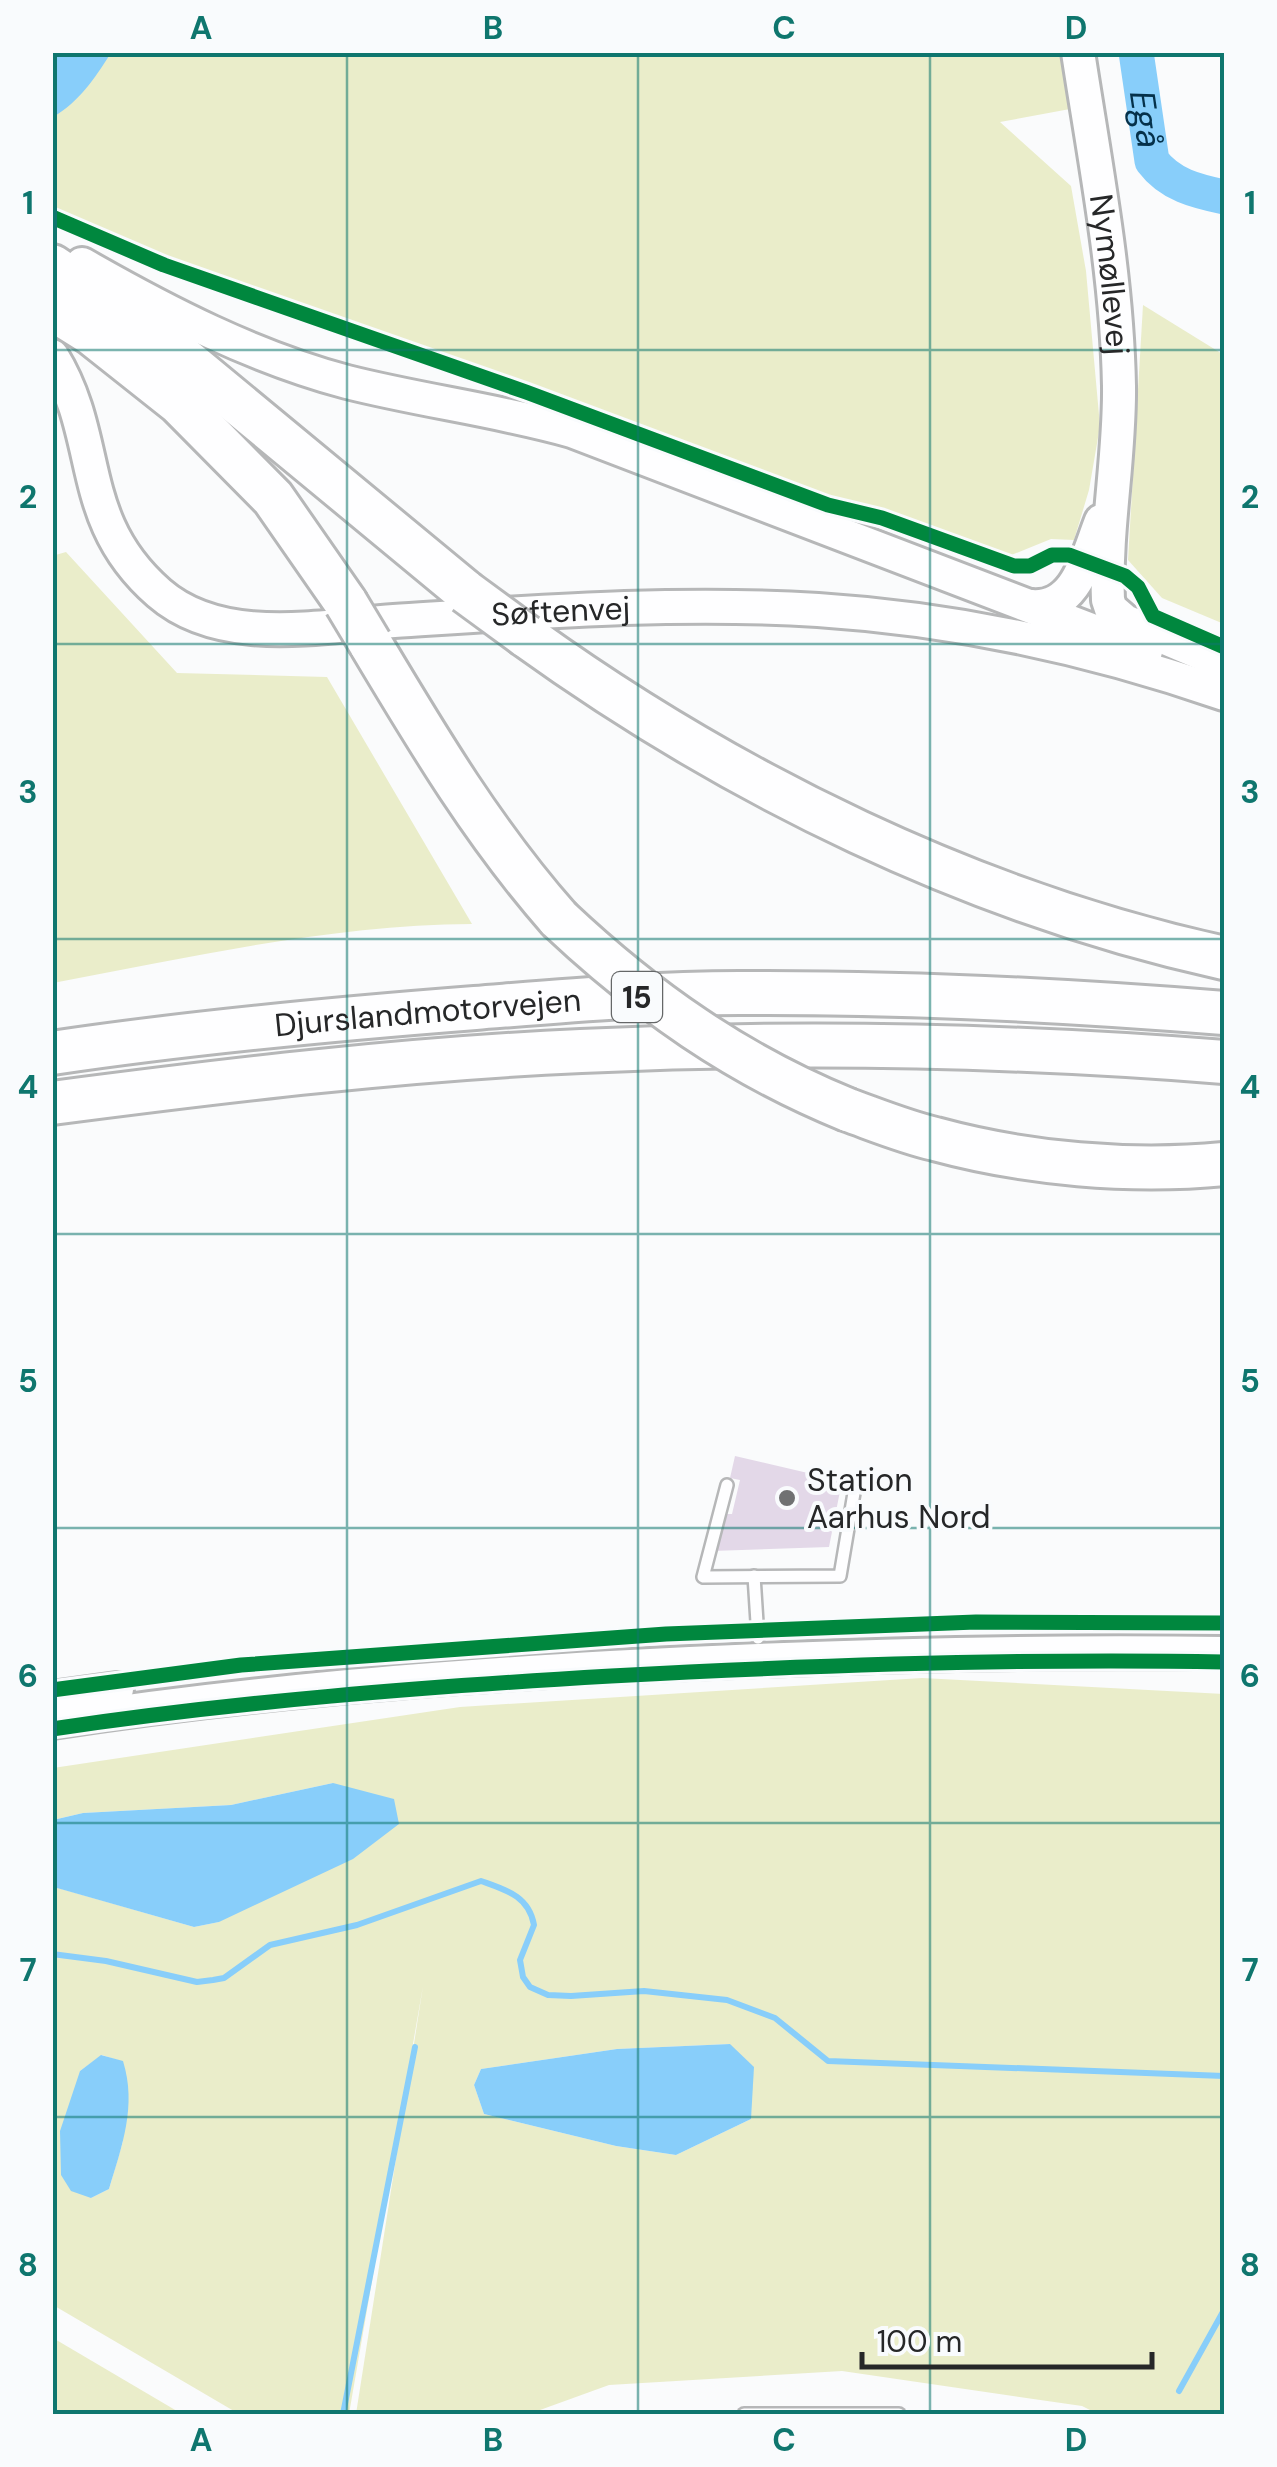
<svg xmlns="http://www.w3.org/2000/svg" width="1277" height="2467" viewBox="0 0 1277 2467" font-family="'DM Sans',sans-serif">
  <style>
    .green { fill: #eaedca; fill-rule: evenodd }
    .water { fill: #88cefa }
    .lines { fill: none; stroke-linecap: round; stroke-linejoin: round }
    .stream { stroke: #88cefa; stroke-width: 6 }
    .river { stroke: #88cefa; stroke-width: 35 }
    .building { fill: #e3d8e8 }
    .lane-casing { stroke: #b6b7b8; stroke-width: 16 }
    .secondary-casing { stroke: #b6b7b8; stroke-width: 38 }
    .highway-casing { stroke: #b6b7b8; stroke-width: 48 }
    .lane { stroke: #fefeff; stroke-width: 11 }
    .secondary { stroke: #fefeff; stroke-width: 32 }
    .highway { stroke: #fefeff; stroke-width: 42 }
    .highway-bridge-casing { stroke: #b6b7b8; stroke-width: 48; stroke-linecap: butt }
    .highway-bridge { stroke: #fefeff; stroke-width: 42 }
    .cycleway-casing { stroke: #f9fbfd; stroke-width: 21 }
    .cycleway { stroke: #00873e; stroke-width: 15 }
    .grid { fill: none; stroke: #0f766e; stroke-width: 2.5; stroke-opacity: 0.55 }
    .poi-dot { fill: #707172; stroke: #f9fbfd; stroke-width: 4 }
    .labels { text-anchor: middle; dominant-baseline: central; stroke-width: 8; stroke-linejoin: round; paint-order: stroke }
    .shield { fill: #f9fbfd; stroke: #656768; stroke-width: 2.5 }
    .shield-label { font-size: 30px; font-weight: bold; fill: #262728 }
    .street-label { font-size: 32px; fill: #262728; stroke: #f9fbfd }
    .poi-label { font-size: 32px; fill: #262728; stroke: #f9fbfd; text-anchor: start }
    .water-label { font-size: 35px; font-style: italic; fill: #05314a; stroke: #f9fbfd }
    .neatline { fill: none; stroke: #0f766e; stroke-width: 4 }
    .grid-label { font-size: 32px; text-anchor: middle; font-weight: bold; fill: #0f766e }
  </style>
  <rect width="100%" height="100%" fill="#fafbfc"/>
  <g class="green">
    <path d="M53,53H1063L1070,109L1000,122L1071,186L1086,271L1100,426L1089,490L1074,540L1051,539L1009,556L881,510L832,501L169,259L53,210Z"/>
    <path d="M1143,305L1224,355V624L1162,598L1128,560Z"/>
    <path d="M66,552L177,673L327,677L472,924C330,925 191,957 53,983L52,556Z"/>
    <path d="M922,1678L1224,1694V2414H1098L1082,2406L842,2371L609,2385L529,2414H356L423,1986L349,2414H239L53,2305L52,1883L58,1888L194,1927L219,1922L333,1783L231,1805L83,1813L53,1820V1768L460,1707ZM730,2044L751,2119L676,2155L616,2146L484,2114L474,2085L481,2069L617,2049ZM102,2055L123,2062V2141L109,2189L91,2198L80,2071Z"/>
    <path d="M53,2338L182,2414H53Z"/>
  </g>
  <g class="water">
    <path d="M53,52L111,53C94,79 80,101 53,117Z"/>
    <path d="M333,1783L394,1799L399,1824L353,1859L219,1922L194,1927L57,1888L53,1883V1820L83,1813L231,1805Z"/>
    <path d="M730,2044L754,2067L751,2119L676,2155L616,2146L484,2114L474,2085L481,2069L617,2049Z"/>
    <path d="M101,2055L123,2061C137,2106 122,2146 109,2189L91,2198L71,2191L61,2175L60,2131L80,2071Z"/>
  </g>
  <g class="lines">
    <g class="stream">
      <path d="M52,1954L106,1961L197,1982L213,1980L224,1978L270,1945L357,1925L481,1881C506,1890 529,1896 534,1925L520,1960L523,1977L530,1987L548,1995L571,1996L644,1991L727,2000L775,2018L828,2061L1224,2076"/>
      <path d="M1179,2391L1224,2310"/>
      <path d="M343,2414L415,2047"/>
    </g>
    <path class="river" id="s1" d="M1136,52L1152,161C1170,185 1196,191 1224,197"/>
  </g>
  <path class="building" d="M735,1456L842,1481L829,1547L712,1551L721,1514H732L740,1480L730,1478Z"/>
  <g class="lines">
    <defs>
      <g id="lane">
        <path d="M727,1485L703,1577L840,1576L854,1493"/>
        <path d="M754,1576L758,1638"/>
        <path d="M744,2414H899"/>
      </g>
      <g id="secondary">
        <path id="s2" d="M1078,52C1095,163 1117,274 1119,386C1120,458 1105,528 1108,600L1111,609L1125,621L1224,663"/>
        <path d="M82,264C166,312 253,357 347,382C422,401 498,410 572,431L1146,651"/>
        <path id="s3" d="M52,356C104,440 74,519 159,593C221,647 320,626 394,621C535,612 676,601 818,610C955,619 1095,649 1224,694"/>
        <path d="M1031,606C1077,610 1087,556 1101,521"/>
        <path d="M52,1698L117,1689"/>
        <path d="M52,1722C238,1693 423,1678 611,1667C815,1656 1019,1650 1224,1653"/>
      </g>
      <g id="highway">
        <path d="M52,266L154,334L466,592"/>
        <path d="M52,309L92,334L179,403L273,498L346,603"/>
        <path d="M526,636C733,785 974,903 1224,958"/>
        <path d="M370,643C428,740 484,834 559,919"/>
        <path id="s4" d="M52,1053C193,1032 333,1019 475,1008C563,1001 651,993 740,993C901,992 1063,1000 1224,1013"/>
        <path d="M52,1103C228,1080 404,1059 581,1051C795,1041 1011,1045 1224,1062"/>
        <path d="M848,1110C876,1120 905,1132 935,1139C1027,1164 1130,1173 1224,1164"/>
      </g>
    </defs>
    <use href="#lane" class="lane-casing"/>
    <use href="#secondary" class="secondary-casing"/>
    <use href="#highway" class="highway-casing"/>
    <use href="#lane" class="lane"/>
    <use href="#secondary" class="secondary"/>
    <use href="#highway" class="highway"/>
    <defs>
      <g id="highway-bridge">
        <path d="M466,592L526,636"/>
        <path d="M346,603L370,643"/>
        <path d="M559,919C645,1000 737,1065 848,1110"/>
      </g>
    </defs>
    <use href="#highway-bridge" class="highway-bridge-casing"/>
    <use href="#highway-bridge" class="highway-bridge"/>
    <defs>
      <g id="cycleway">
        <path d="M52,217L164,265L526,392L828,505L882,518L1014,566H1030L1052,555H1069L1125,576L1138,587L1153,616L1224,647"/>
        <path d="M52,1690L241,1665L666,1634L976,1622L1224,1623"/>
        <path d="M52,1729C238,1701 424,1687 611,1676C815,1665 1019,1658 1224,1662"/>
      </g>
    </defs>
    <use href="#cycleway" class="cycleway-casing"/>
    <use href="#cycleway" class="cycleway"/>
  </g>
  <path class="grid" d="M347,52V2414M638,52V2414M930,52V2414M52,350H1224M52,644H1224M52,939H1224M52,1234H1224M52,1528H1224M52,1823H1224M52,2117H1224"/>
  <circle class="poi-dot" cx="787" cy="1498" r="10"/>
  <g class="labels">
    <rect class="shield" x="612" y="972" width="50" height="50" rx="8"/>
    <g class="shield-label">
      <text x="637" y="997">15</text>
    </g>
    <g class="street-label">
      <text stroke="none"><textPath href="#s2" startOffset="225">Nymøllevej</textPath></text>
      <text stroke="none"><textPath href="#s3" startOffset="675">Søftenvej</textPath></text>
      <text stroke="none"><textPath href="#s4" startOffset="378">Djurslandmotorvejen</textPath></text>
    </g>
    <g class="poi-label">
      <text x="807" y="1480">Station<tspan x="807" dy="37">Aarhus Nord</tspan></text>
    </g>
    <g class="water-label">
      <text stroke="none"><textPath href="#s1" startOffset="68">Egå</textPath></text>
    </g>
  </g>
  <rect width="1277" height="2467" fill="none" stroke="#f9fbfd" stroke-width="110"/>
  <path d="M862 2352v15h290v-15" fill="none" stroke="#262728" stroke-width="5"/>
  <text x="877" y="2352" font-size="30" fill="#262728" stroke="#f9fbfd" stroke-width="8" paint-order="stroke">100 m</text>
  <rect x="55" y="55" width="1167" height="2357" class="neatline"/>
  <g class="grid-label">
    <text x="201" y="39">A</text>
    <text x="493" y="39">B</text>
    <text x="784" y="39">C</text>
    <text x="1076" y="39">D</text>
    <text x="28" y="214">1</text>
    <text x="1250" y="214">1</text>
    <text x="28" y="508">2</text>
    <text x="1250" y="508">2</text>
    <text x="28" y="803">3</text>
    <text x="1250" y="803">3</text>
    <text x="28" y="1098">4</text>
    <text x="1250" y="1098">4</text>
    <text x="28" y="1392">5</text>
    <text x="1250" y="1392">5</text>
    <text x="28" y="1687">6</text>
    <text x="1250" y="1687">6</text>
    <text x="28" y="1981">7</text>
    <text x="1250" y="1981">7</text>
    <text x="28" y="2276">8</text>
    <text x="1250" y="2276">8</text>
    <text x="201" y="2451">A</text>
    <text x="493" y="2451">B</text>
    <text x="784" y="2451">C</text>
    <text x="1076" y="2451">D</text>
  </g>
</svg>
